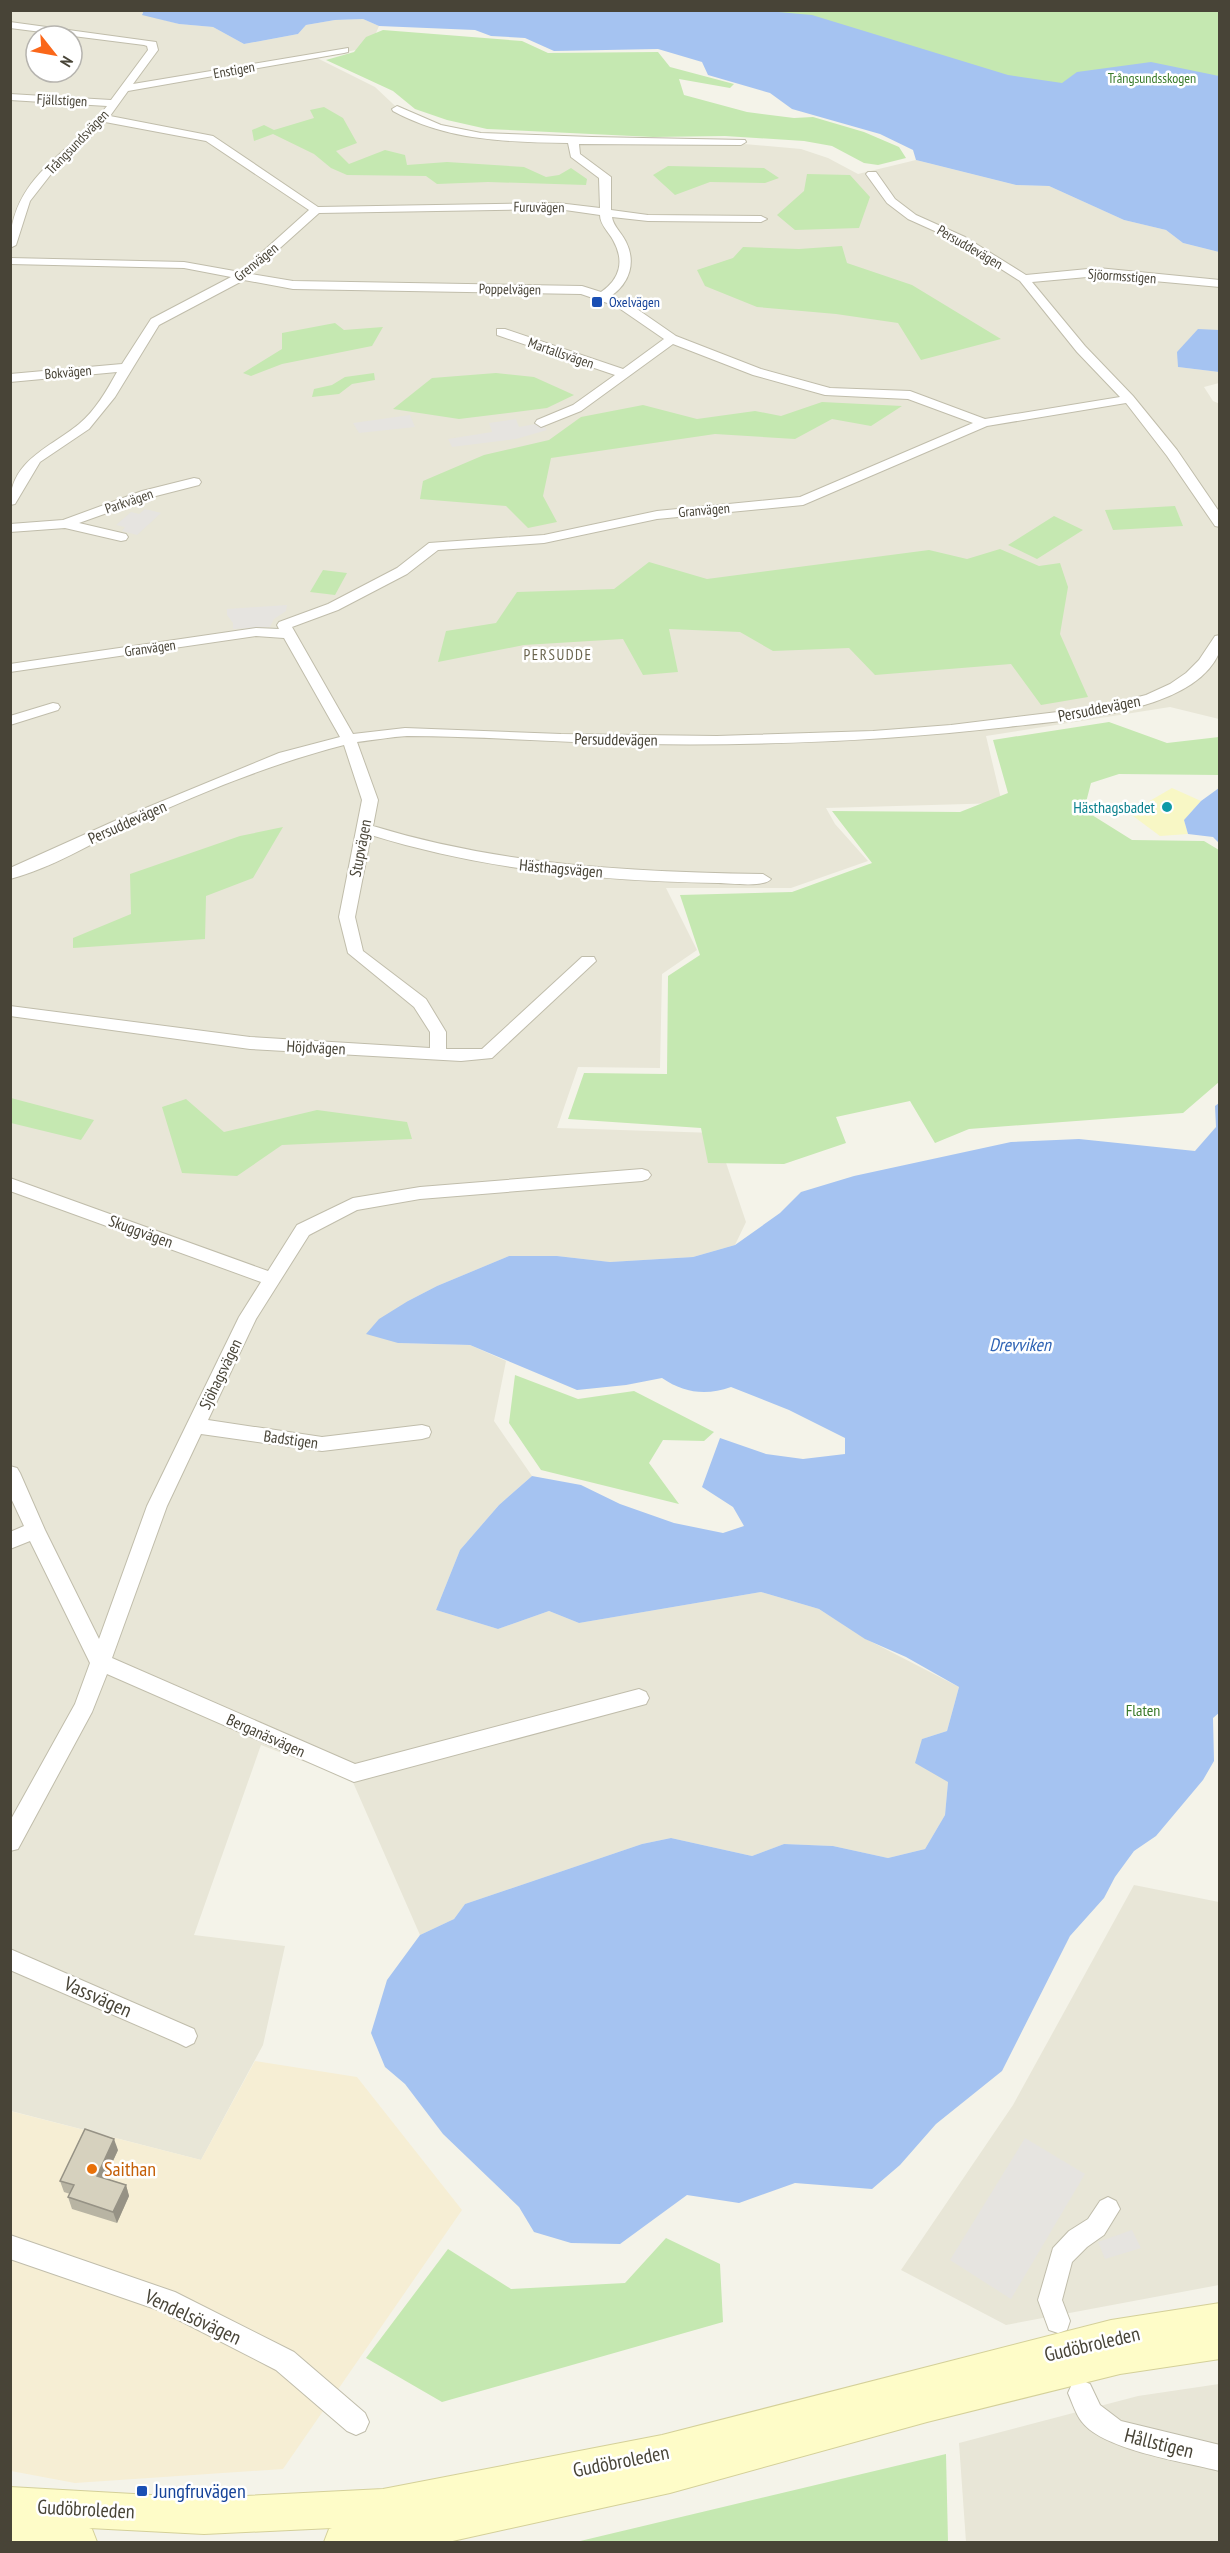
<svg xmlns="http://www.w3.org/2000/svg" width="1230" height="2553" viewBox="0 0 1230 2553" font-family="'PT Sans Narrow',sans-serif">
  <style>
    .residential { fill: #e8e6d7; fill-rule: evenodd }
    .commercial { fill: #f6eed4 }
    .green { fill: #c5e8b1 }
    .sand { fill: #f8f7c5 }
    .parking { fill: #e6e4e0 }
    .water { fill: #a5c3f1 }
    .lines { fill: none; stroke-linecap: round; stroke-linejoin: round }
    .minor-casing { stroke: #c0bdab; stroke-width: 2 }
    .secondary-casing { stroke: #d4d099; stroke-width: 2 }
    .minor { fill: #fff; fill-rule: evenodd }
    .secondary { fill: #fefcc8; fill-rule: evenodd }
    .wall { fill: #b8b4a3 }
    .shaded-wall { fill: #969285 }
    .building { fill: #d6d1be; stroke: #969285; stroke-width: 1.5 }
    .transit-dot { fill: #1a4fb4; stroke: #fff; stroke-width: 2 }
    .culture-dot { fill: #0f9aa8; stroke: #fff; stroke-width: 2 }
    .food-dot { fill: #e8710a; stroke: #fff; stroke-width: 2 }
    .labels { text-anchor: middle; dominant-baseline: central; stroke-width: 5; stroke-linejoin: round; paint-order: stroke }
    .far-street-label { font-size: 14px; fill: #484437; stroke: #fff }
    .far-park-label { font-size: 14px; fill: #397a2a; stroke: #fff }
    .far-transit-label { font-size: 14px; fill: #164399; stroke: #fff; text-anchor: start }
    .far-neighbourhood-label { font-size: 15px; letter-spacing: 1.5px; fill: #6b654e; stroke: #fff }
    .street-label { font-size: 16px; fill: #484437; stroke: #fff }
    .culture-label { font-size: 16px; fill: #0d838f; stroke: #fff; text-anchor: end }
    .park-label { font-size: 16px; fill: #397a2a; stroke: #fff }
    .water-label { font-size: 18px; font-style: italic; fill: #2f63b4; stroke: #fff }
    .near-street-label { font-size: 20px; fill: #484437; stroke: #fff }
    .near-food-label { font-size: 20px; fill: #c56008; stroke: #fff; text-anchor: start }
    .near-transit-label { font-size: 20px; fill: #164399; stroke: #fff; text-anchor: start }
  </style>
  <rect width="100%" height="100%" fill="#f4f3e9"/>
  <g class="residential">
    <path d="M10,11H144L142,14L179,24L213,27L244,44L298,34L306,25L335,20L363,19L379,26L370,47L317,58L375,87L409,119L457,135L565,142L744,144L801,149L828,158L858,174L916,160L1016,185L1049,186L1124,220L1166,230L1183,243L1219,252V330H1198L1178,367L1219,372V383L1204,387L1213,401L1220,404L1219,719L1170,707L986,736L1002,803L826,808L835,824L868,861L791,888H666L697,950L662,974L660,1068L578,1067L557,1128L716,1133L746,1222L735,1245L693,1257L610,1262L557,1256H509L437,1286L408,1301L398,1343L470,1345L506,1361L494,1421L532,1476L499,1505L460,1550L436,1610L498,1629L549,1611L579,1623L761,1592L819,1609L866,1639L959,1687L947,1731L922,1739L948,1782L945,1815L925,1849L888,1858L833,1846L784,1844L752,1856L671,1838L642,1844L465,1904L454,1919L420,1935L352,1780L261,1745L194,1935L285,1946L263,2045L201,2160L11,2111ZM36,36H72V72H36Z"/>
    <path d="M1134,1885L1219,1902V2285L1006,2325L901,2270L1013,2105Z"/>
    <path d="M1219,2384V2542H966L959,2443L1138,2396Z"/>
  </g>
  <path class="commercial" d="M255,2061L357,2077L462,2210L283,2469L75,2483L11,2471L10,2111L201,2160Z"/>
  <g class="green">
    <path d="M617,11H1219V162Z"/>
    <path d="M383,30L522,41L548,53L658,52L670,67L734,84L730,88L679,79L684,95L747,112L794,118L813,117L864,132L899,147L906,158L878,165L864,163L832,146L804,141L725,136L653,137L487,129L447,120L415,109L393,91L326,60L354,52L366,37Z"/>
    <path d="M324,107L343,118L357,143L336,151L349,164L385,150L405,155L407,165L447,162L524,167L546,177L559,175L571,168L587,179L586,185L488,182L437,184L426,176L347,175L331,168L314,154L273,134L254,141L252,130L264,125L274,130L314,118L310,110Z"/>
    <path d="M668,166L764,168L779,178L765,183L710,182L675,195L653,175Z"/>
    <path d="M807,174L850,175L870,197L859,228L795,230L777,215L804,191Z"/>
    <path d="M842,246L847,263L912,285L1001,339L921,360L898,323L836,314L757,307L705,286L697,270L733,258L743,247L799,249Z"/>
    <path d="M335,323L344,330L383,327L372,346L282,364L251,376L243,373L282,349V333Z"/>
    <path d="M374,373L375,380L352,384L339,394L312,397L314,389L332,385L345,377Z"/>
    <path d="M496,373L534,377L574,395L547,408L459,419L393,409L432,378Z"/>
    <path d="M822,402L902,406L871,426L832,419L795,439L715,434L551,458L543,496L557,522L528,528L506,506L420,499L423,481L484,455L549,440L581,417L643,405L697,419L755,411L781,416Z"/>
    <path d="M1175,506L1183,526L1113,530L1105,510Z"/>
    <path d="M1054,516L1083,530L1037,559L1008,545Z"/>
    <path d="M1000,549L1039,566L1060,563L1068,587L1060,634L1088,697L1041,705L1011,664L875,675L849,648L773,651L740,632L669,629L678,672L643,675L623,639L524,645L438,662L446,631L496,623L517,592L614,589L649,562L707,579L929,550L967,559Z"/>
    <path d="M323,570L347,573L335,595L310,592Z"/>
    <path d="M1109,722L1167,743L1219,737V775L1119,774L1091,783L1084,810L1132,840L1204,841L1219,850V1082L1183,1113L969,1129L935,1143L910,1101L836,1117L846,1143L784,1164L708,1163L701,1128L568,1119L584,1073L667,1074L668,976L700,955L680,895L792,892L872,863L832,811L960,812L1008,793L993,740Z"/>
    <path d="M283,827L253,878L206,896L205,939L73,948V938L131,914L130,874L240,836Z"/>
    <path d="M11,1098L94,1120L81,1140L11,1123Z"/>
    <path d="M186,1099L224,1132L317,1110L407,1122L412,1139L282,1145L237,1176L182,1173L162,1107Z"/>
    <path d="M515,1375L578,1399L634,1391L714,1432L704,1441L663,1440L649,1463L679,1504L541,1470L509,1423Z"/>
    <path d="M666,2238L720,2264L723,2322L442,2402L366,2358L448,2249L511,2289L625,2283Z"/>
    <path d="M946,2454L948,2542H576Z"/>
  </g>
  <path class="sand" d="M1172,788L1201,801L1184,820L1188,834L1160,836L1129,813Z"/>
  <g class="parking">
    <path d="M410,415L415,427L359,433L353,423Z"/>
    <path d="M516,419L519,427L541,423L547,430L516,439L452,447L448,439L492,432L489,423Z"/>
    <path d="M145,509L161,513L137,535L122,531L125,527L116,525L131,512L139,514Z"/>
    <path d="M287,605L286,611L274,619L270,627L233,629V623L227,615V609Z"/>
    <path d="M1025,2138L1085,2174L1011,2299L950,2260Z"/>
    <path d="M1132,2230L1141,2248L1105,2259L1098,2242Z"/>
  </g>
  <g class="water">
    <path d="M144,10L767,11L812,15L1008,75L1062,83L1077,72L1151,62L1219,76V252L1183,243L1166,230L1124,220L1049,186L1016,185L916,160L913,150L880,134L792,109L770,93L708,75L702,62L658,49L554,51L525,38L491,36L475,30L379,26L363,19L335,20L306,25L298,34L244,44L213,27L179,24L142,15Z"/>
    <path d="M1198,329L1219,330V372L1178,367L1177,352Z"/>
    <path d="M1219,788V843L1213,837L1188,834L1184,820L1201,801Z"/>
    <path d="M1219,1103L1220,1712L1213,1718L1214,1761L1203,1780L1156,1836L1134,1851L1115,1877L1104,1898L1070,1936L1002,2071L936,2124L900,2165L872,2189L795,2183L739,2203L687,2195L620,2244L571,2243L534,2232L519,2207L443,2134L405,2084L385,2067L371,2033L387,1980L420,1935L454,1919L465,1904L642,1844L671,1838L752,1856L784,1844L833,1846L888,1858L925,1849L945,1815L948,1782L915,1763L922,1739L947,1731L959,1687L906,1657L865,1639L819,1609L761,1592L579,1623L549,1611L498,1629L436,1610L460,1550L499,1505L532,1476L581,1485L620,1504L674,1523L723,1533L744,1526L733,1507L702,1487L720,1438L766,1454L803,1459L845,1454V1438L789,1410L731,1387C706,1396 684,1393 662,1378L626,1385L577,1390L470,1345L398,1343L366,1334L379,1319L408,1301L437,1286L509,1256H557L610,1262L693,1257L735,1245L780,1213L801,1192L854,1176L1011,1142L1079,1139L1195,1151L1216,1127L1215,1106Z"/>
  </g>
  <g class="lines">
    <defs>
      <g id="minor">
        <path d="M10,22L156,42L158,50L133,84L348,48V52L344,53L128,91L110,116L213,136L318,207L558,203L600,208L599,178L571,157L568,143C507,142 448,141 393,111L392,109L397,106L441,125L481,133L592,137L745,140L746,142L741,145L579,144L580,154L611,177V210L648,215L761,216L767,219L761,222L648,221L612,217C613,226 622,233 626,242C636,262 630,283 611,296L624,300L676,336L761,369L830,388L910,391L985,419L1120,397L1077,352L1020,281L957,241L908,219L887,203L866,174L868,172H876L895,199L916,215L965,237L1026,275L1098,268L1220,280V287L1098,276L1032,282L1085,346L1133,396L1177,450L1220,513V527L1215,526L1167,456L1126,403L987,426L803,505L657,519L544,543L438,550L407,574L338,610L292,627L353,734L405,728L561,734L717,736L873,731L951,725L1099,707L1146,695L1170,684L1186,673L1199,660L1215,636L1220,635C1220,640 1221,648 1219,653C1193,714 1064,720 1008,727C885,741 762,746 638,744C561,743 484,736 407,736C391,737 374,740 357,742L378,800L373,826C500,865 630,872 763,874L771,879C764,888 730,883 718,883C600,881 484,870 371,835L355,917L363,951L426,999L446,1032V1049H482L582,957H594L596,961L492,1058L461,1061L250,1049L10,1016V1006L250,1037L430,1048V1032L414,1007L348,953L339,917L362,800L344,745C270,764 198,794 128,826C90,844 52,868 10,879V868L119,819L279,753L340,737L284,638L256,636L10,672V664L256,628L279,629L277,625L279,622L328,604L397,568L429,543L544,535L657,511L800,497L973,423L908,399L825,395L753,375L673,344L581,411L541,427L535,423L537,420L573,405L615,375L497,335V329H505L623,369L664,339L616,306L581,294L293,289L244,280L159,325L115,397L89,429L40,462L15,504L10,505C10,460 50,448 79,424C95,411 107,390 117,372L10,382V374L122,364L151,319L231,277L184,268L10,264V258L184,262L240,272L309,210L206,141L105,122L55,169L30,201L16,245L10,248C10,176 69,156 107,106L10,100V94L111,100L148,50L147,46L144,45L10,28ZM558,209L600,215C600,225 609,232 613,240C625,261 620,279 601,292L582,286L293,281L251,274L319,213Z"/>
        <path d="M194,478L199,479L201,482L199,485L152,497L79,523L126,534L128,537L126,540L121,541L65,528L10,532V524L63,520L142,491Z"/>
        <path d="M53,703L58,704L60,707L58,710L10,725V716Z"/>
        <path d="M642,1169L648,1171L651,1175L648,1179L642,1181L420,1199L357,1210L309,1235L256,1319L208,1420L322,1437L422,1425L429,1427L431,1432L429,1437L422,1439L322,1451L201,1434L167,1506L112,1658L355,1764L639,1689L646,1692L649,1698L646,1704L354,1782L107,1674L92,1712L18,1849L10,1851V1821L75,1704L90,1663L30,1541L10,1549V1532L24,1526L10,1496V1466L17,1468L20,1473L45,1530L99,1639L147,1506L239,1317L261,1282L10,1191V1178L268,1271L297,1225L353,1198L420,1187Z"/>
        <path d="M10,1949L194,2029L197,2036L194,2043L186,2047L178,2043L10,1970Z"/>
        <path d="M1108,2197L1116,2201L1120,2209L1104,2235L1087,2247L1072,2262L1062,2300L1070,2321L1067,2330L1058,2333L1049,2330L1038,2300L1053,2248L1069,2231L1088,2219L1100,2201Z"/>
        <path d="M10,2235L175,2292L294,2352L365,2413L369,2422L365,2431L356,2435L347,2431L276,2370L161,2311L10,2259Z"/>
        <path d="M1081,2380L1090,2384L1100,2405L1121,2421L1220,2445V2471C1185,2462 1103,2450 1082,2422C1076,2415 1072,2402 1068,2393L1072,2384Z"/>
      </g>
      <path id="secondary" d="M1220,2303V2359L1120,2374L927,2422L670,2493L448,2542H324L329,2529L332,2528L204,2534L89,2528L92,2529L97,2542H10V2487L204,2498L383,2489L662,2435L1111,2320Z"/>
    </defs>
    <use href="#minor" class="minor-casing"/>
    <use href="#secondary" class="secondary-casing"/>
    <use href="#minor" class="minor"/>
    <use href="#secondary" class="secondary"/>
  </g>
  <path class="wall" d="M118,2150L105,2178L126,2185L129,2196L117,2223L72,2209L68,2197L70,2194L64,2192L60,2181Z"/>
  <g class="shaded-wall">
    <path d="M114,2139L118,2150L101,2187L97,2176Z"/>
    <path d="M126,2185L129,2196L117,2223L113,2212Z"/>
  </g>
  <path class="building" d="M85,2129L114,2139L97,2176L126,2185L113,2212L68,2197L74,2185L60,2181Z"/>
  <g class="transit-dot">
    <rect x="591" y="296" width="12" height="12" rx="3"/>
    <rect x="136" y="2485" width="12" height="12" rx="3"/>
  </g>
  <circle class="culture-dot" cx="1167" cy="807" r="6"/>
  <circle class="food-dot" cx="92" cy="2169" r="6"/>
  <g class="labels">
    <g class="far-street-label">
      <text transform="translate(234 70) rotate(-10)">Enstigen</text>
      <text transform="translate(62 100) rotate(3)">Fjällstigen</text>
      <text transform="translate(77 142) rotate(-46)">Trångsundsvägen</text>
      <text transform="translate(539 207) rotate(1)">Furuvägen</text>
      <text transform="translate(970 247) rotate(30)">Persuddevägen</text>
      <text transform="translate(256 262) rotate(-39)">Grenvägen</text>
      <text transform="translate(1122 276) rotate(4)">Sjöormsstigen</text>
      <text transform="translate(510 289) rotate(1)">Poppelvägen</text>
      <text transform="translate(561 353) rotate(19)">Martallsvägen</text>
      <text transform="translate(68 372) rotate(-5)">Bokvägen</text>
      <text transform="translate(129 501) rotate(-19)">Parkvägen</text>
      <text transform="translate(704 510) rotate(-5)">Granvägen</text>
      <text transform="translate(150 648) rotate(-8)">Granvägen</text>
    </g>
    <g class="far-park-label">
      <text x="1152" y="78">Trångsundsskogen</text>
    </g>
    <g class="far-transit-label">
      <text x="609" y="302">Oxelvägen</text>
    </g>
    <g class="far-neighbourhood-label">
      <text x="558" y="654">PERSUDDE</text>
    </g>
    <g class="street-label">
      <text transform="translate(1099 708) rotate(-11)">Persuddevägen</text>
      <text transform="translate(616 739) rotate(1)">Persuddevägen</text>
      <text transform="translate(127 822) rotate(-24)">Persuddevägen</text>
      <text transform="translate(360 848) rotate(-79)">Stupvägen</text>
      <text transform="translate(561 868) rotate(5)">Hästhagsvägen</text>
      <text transform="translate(316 1047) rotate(3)">Höjdvägen</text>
      <text transform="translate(141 1231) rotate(20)">Skuggvägen</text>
      <text transform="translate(220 1374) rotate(-64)">Sjöhagsvägen</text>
      <text transform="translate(291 1439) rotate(8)">Badstigen</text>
      <text transform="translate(266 1735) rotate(24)">Berganäsvägen</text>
    </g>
    <g class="culture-label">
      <text x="1155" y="807">Hästhagsbadet</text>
    </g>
    <g class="park-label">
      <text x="1143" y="1710">Flaten</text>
    </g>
    <g class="water-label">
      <text x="1020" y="1344">Drevviken</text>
    </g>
    <g class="near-street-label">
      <text transform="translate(98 1997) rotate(24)">Vassvägen</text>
      <text transform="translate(193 2317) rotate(25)">Vendelsövägen</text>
      <text transform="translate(1092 2344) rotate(-13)">Gudöbroleden</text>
      <text transform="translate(1159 2443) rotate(14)">Hållstigen</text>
      <text transform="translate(621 2461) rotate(-11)">Gudöbroleden</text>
      <text transform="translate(86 2509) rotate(3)">Gudöbroleden</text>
    </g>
    <g class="near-food-label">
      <text x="104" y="2169">Saithan</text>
    </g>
    <g class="near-transit-label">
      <text x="154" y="2491">Jungfruvägen</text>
    </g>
  </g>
  <rect width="1230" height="2553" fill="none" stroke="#484437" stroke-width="24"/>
  <g transform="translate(54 54) rotate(121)"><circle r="28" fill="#ffffff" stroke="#b6b4af" stroke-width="1.5"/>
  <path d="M0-4.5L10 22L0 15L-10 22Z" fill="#fa671a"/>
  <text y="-9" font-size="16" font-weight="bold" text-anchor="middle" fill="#484437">N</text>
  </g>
</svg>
